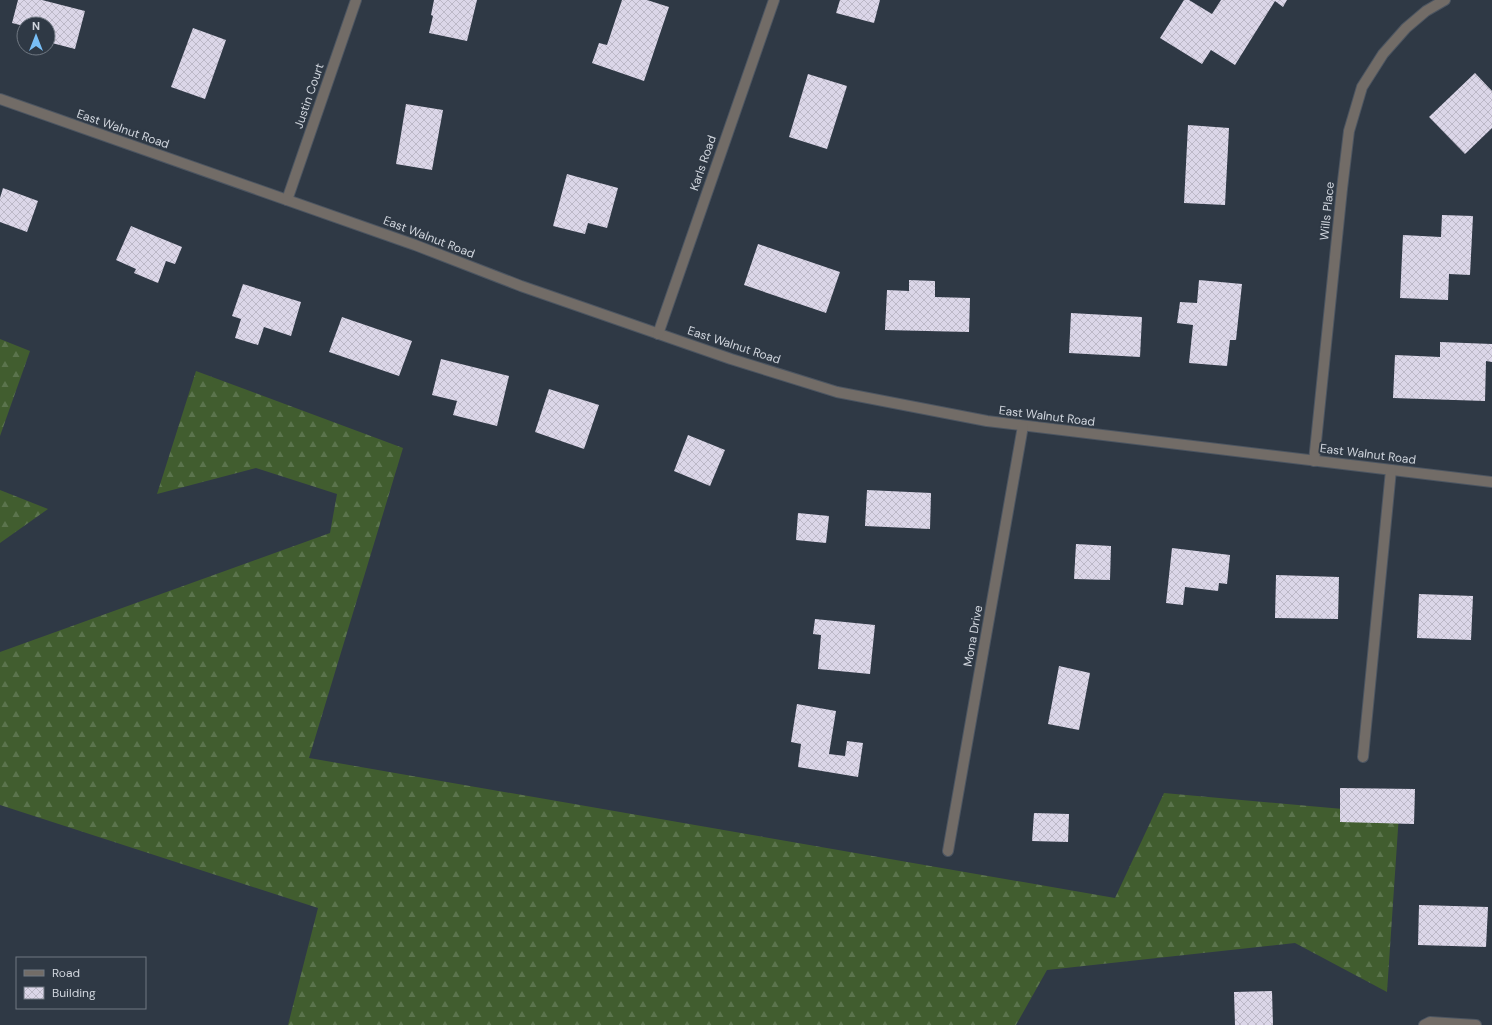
<svg xmlns="http://www.w3.org/2000/svg" width="1492" height="1025" viewBox="0 0 1492 1025" font-family="'DM Sans',sans-serif">
  <style>
    .forest { fill: url(#forest-firs) }
    .building { fill: url(#building-cross-hatch) }
    .lines { fill: none; stroke-linecap: round; stroke-linejoin: round }
    .minor-casing { stroke: #4c5561; stroke-width: 12 }
    .minor { stroke: #726c67; stroke-width: 10 }
    .labels { text-anchor: middle; dominant-baseline: central; stroke-width: 4; stroke-linejoin: round; paint-order: stroke }
    .street-label { font-size: 12px; fill: #d1d6de; stroke: #2f3945 }
  </style>
  <defs>
    <pattern id="forest-firs" width="22" height="20" patternUnits="userSpaceOnUse"><rect width="22" height="20" fill="#415d2f"/><path d="M5 1l3.5 6h-7zM16 11l3.5 6h-7z" fill="#5b744d"/></pattern>
    <pattern id="building-cross-hatch" width="8" height="8" patternUnits="userSpaceOnUse"><rect width="8" height="8" fill="#dbd6e8"/><path d="M0 0l8 8M0 8l8-8" fill="none" stroke="#bcb8c7"/></pattern>
  </defs>
  <rect width="100%" height="100%" fill="#2f3945"/>
  <g class="forest">
    <path d="M0,339L30,351L0,436Z"/>
    <path d="M196,371L403,448L309,758L1115,898L1164,793L1399,814L1387,992L1295,943L1047,970L1016,1025H288L318,908L0,805V652L330,533L337,494L256,468L157,494Z"/>
    <path d="M0,490L48,509L0,543Z"/>
  </g>
  <g class="building">
    <path d="M18,0H42L85,11L75,49L48,42V24H24V26L12,23Z"/>
    <path d="M434,0H477L467,41L429,33L433,16L431,15Z"/>
    <path d="M622,0H647L669,7L644,81L592,63L599,43L607,45Z"/>
    <path d="M840,0H880L874,23L836,13Z"/>
    <path d="M1184,0H1189L1212,14L1221,0H1287L1283,7L1275,1L1235,65L1211,50L1202,64L1160,38Z"/>
    <path d="M193,28L226,40L205,99L171,87Z"/>
    <path d="M1475,73L1492,91V128L1465,154L1429,117Z"/>
    <path d="M808,74L847,86L827,149L789,137Z"/>
    <path d="M406,104L443,110L432,170L396,164Z"/>
    <path d="M1188,125L1229,128L1225,205L1184,203Z"/>
    <path d="M567,174L618,188L607,228L588,223L585,234L553,226Z"/>
    <path d="M3,188L38,201L27,232L0,222V198Z"/>
    <path d="M1442,215L1473,216L1470,275L1449,274L1448,300L1400,298L1403,235L1441,237Z"/>
    <path d="M131,226L182,247L175,264L166,261L158,283L134,273L136,269L116,260Z"/>
    <path d="M758,244L840,272L826,313L744,285Z"/>
    <path d="M909,280L935,281V297L970,298L969,332L885,330L887,290L909,291Z"/>
    <path d="M1199,280L1242,284L1236,340H1230L1227,366L1189,363L1193,325L1177,323L1180,302L1197,303Z"/>
    <path d="M243,284L301,302L291,336L264,327L258,345L235,338L241,319L232,316Z"/>
    <path d="M1071,313L1142,317L1140,357L1069,353Z"/>
    <path d="M342,317L412,341L399,376L329,352Z"/>
    <path d="M1440,342L1492,344V362L1486,361L1485,401L1393,398L1395,355L1440,357Z"/>
    <path d="M441,359L509,376L497,426L453,415L457,401L432,395Z"/>
    <path d="M549,389L599,405L584,449L535,432Z"/>
    <path d="M688,435L725,450L710,486L674,471Z"/>
    <path d="M867,490L931,493L930,529L865,526Z"/>
    <path d="M798,513L829,516L826,543L796,540Z"/>
    <path d="M1076,544L1111,546L1110,580L1074,579Z"/>
    <path d="M1172,548L1230,555L1227,584L1219,583L1218,591L1185,587L1183,605L1166,603Z"/>
    <path d="M1276,575L1339,577L1338,619L1275,618Z"/>
    <path d="M1419,594L1473,596L1471,640L1417,638Z"/>
    <path d="M815,619L875,625L870,674L818,669L821,635L813,634Z"/>
    <path d="M1059,666L1090,673L1079,730L1048,724Z"/>
    <path d="M797,704L836,711L829,754L845,756L847,741L863,743L858,777L798,767L801,744L791,742Z"/>
    <path d="M1340,788L1415,789L1414,824L1340,822Z"/>
    <path d="M1034,813L1069,814L1068,842L1032,841Z"/>
    <path d="M1419,905L1488,907L1486,947L1418,945Z"/>
    <path d="M1272,991L1273,1025H1235L1234,992Z"/>
  </g>
  <g class="lines">
    <defs>
      <g id="minor">
        <path d="M0,99L415,245L521,286L731,359L837,392L987,421L1492,482"/>
        <path d="M287,200L356,0"/>
        <path d="M658,334L774,0"/>
        <path d="M1314,461L1342,189L1349,131L1362,87L1383,54L1406,28L1426,11L1445,0"/>
        <path d="M1363,757L1391,470"/>
        <path d="M948,851L1023,426"/>
        <path d="M1424,1025L1430,1022L1476,1025"/>
      </g>
    </defs>
    <use href="#minor" class="minor-casing"/>
    <use href="#minor" class="minor"/>
  </g>
  <g class="labels">
    <g class="street-label">
      <text transform="translate(309 96) rotate(-71)">Justin Court</text>
      <text transform="translate(123 129) rotate(19)">East Walnut Road</text>
      <text transform="translate(703 163) rotate(-71)">Karls Road</text>
      <text transform="translate(1327 211) rotate(-84)">Wills Place</text>
      <text transform="translate(429 237) rotate(21)">East Walnut Road</text>
      <text transform="translate(734 345) rotate(18)">East Walnut Road</text>
      <text transform="translate(1047 416) rotate(7)">East Walnut Road</text>
      <text transform="translate(1368 454) rotate(7)">East Walnut Road</text>
      <text transform="translate(973 636) rotate(-80)">Mona Drive</text>
    </g>
  </g>
  <rect x="16" y="957" width="130" height="52" fill="#2f3945" stroke="#707882"/>
  <rect x="24" y="970" width="20" height="6" fill="#726c67" stroke="#707882"/>
  <text x="52" y="977" font-size="12" fill="#d1d6de">Road</text>
  <rect x="24" y="987" width="20" height="12" fill="url(#building-cross-hatch)" stroke="#707882"/>
  <text x="52" y="997" font-size="12" fill="#d1d6de">Building</text>
  <g transform="translate(36 36)"><circle r="19" fill="#2f3945" stroke="#707882"/>
  <path d="M0-3L7 15L0 10L-7 15Z" fill="#78bff7"/>
  <text y="-6" font-size="11" font-weight="bold" text-anchor="middle" fill="#d1d6de">N</text>
  </g>
</svg>
